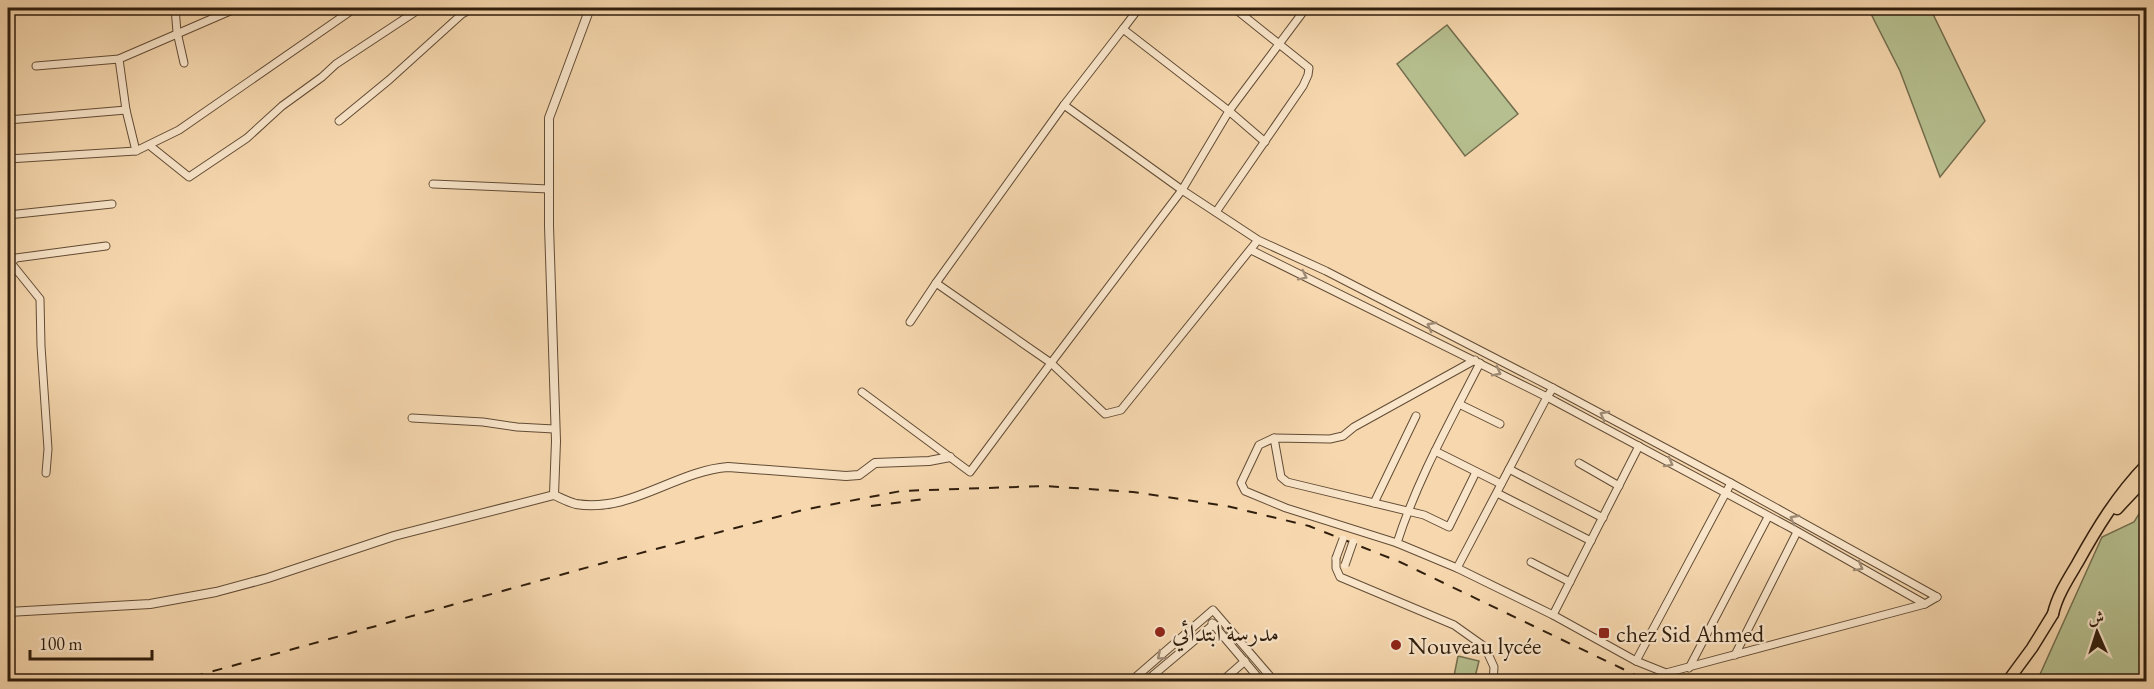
<svg xmlns="http://www.w3.org/2000/svg" width="2154" height="689" viewBox="0 0 2154 689" font-family="'EB Garamond',Amiri,serif">
  <style>
    .green { fill: #b6bf8f; stroke: #736e4e; stroke-width: 1.5 }
    .lines { fill: none; stroke-linecap: round; stroke-linejoin: round }
    .minor-casing { stroke: #624c35; stroke-width: 9 }
    .tertiary-casing { stroke: #624c35; stroke-width: 10 }
    .primary-casing { stroke: #301e0d; stroke-width: 13 }
    .trunk-casing { stroke: #301e0d; stroke-width: 13 }
    .minor { stroke: #f9e5ca; stroke-width: 7 }
    .tertiary { stroke: #f9e5ca; stroke-width: 8 }
    .primary { stroke: #f6d7ae; stroke-width: 10 }
    .trunk { stroke: #f6d7ae; stroke-width: 10 }
    .rail { stroke: #301e0d; stroke-width: 2; stroke-dasharray: 10 10; stroke-linecap: butt }
    .minor-bridge-casing { stroke: #624c35; stroke-width: 9; stroke-linecap: butt }
    .minor-bridge { stroke: #f9e5ca; stroke-width: 7 }
    .oneway { stroke: #9f8b75 }
    .poi-dot { fill: #8f2418; stroke: #f9e5ca; stroke-width: 2 }
    .labels { text-anchor: middle; dominant-baseline: central; stroke-width: 4.5; stroke-linejoin: round; paint-order: stroke }
    .poi-label { font-size: 24px; fill: #301e0d; stroke: #f9e5ca; text-anchor: start }
  </style>
  <rect width="100%" height="100%" fill="#f6d7ae"/>
  <filter id="stains"><feTurbulence type="fractalNoise" baseFrequency=".00333" numOctaves="4"/><feColorMatrix values="0 0 0 0 .2 0 0 0 0 .09 0 0 0 0 .02 0 0 0 .5 -.17"/></filter>
  <radialGradient id="worn" r=".72"><stop offset=".6" stop-color="#630" stop-opacity="0"/><stop offset="1" stop-color="#630" stop-opacity=".3"/></radialGradient>
  <g class="green">
    <path d="M1868,8H1930L1985,121L1940,177L1900,71Z"/>
    <path d="M1447,25L1518,114L1465,156L1397,64Z"/>
    <path d="M2146,503V681H2037L2102,537L2134,522Z"/>
    <path d="M1458,656L1479,661L1474,681H1453Z"/>
  </g>
  <g class="lines">
    <defs>
      <g id="minor">
        <path d="M175,8L177,32L184,63"/>
        <path d="M1123,29L1229,111L1182,190L1064,105Z"/>
        <path d="M1123,29L1139,8"/>
        <path d="M119,59L126,110L136,151"/>
        <path d="M36,66L119,59L237,8"/>
        <path d="M8,120L126,110"/>
        <path d="M339,121L389,80L462,14L473,8"/>
        <path d="M1265,142L1229,111L1306,8"/>
        <path d="M149,145L189,177L247,138L282,106L322,77L336,64L421,8"/>
        <path d="M8,159L136,151L179,130L355,8"/>
        <path d="M433,184L549,189"/>
        <path d="M1216,212L1303,86L1308,75L1309,68L1234,8"/>
        <path d="M8,215L112,204"/>
        <path d="M1258,240L1121,410L1105,414L1051,363L1182,190L1258,240L1326,271L1553,388L1731,483L1937,597"/>
        <path d="M1251,250L1547,397L1793,529L1925,604L1937,597"/>
        <path d="M8,256L11,263L40,299L41,346L48,449L46,473"/>
        <path d="M11,263L16,258L106,246"/>
        <path d="M910,322L936,283"/>
        <path d="M1553,388L1547,397L1457,568L1553,615L1636,661L1666,673L1925,604"/>
        <path d="M862,392L970,472L1051,363L936,283L1064,105"/>
        <path d="M1459,404L1500,424"/>
        <path d="M412,418L483,422L517,427L554,429"/>
        <path d="M1274,438L1281,477L1287,482L1424,515L1449,527L1476,472"/>
        <path d="M1435,451L1501,484"/>
        <path d="M1579,463L1619,486"/>
        <path d="M1509,469L1603,518"/>
        <path d="M1497,493L1591,541"/>
        <path d="M1374,503L1416,416"/>
        <path d="M1397,543L1286,508L1245,491L1241,483L1259,445L1274,438L1330,439L1343,436L1354,427L1475,360"/>
        <path d="M1336,558V568L1340,577L1454,625L1485,647L1494,667L1493,682"/>
        <path d="M1531,562L1570,582"/>
        <path d="M1457,568L1397,543C1417,480 1450,422 1480,363"/>
        <path d="M1553,615L1639,446"/>
        <path d="M1212,623L1262,682"/>
        <path d="M1735,655L1797,532"/>
        <path d="M1636,661L1731,483"/>
        <path d="M1689,668L1768,517"/>
        <path d="M1130,682L1213,610L1275,682"/>
        <path d="M1145,682L1214,624"/>
        <path d="M1221,682L1245,661"/>
      </g>
      <g id="tertiary">
        <path d="M554,495C561,498 568,502 576,504C631,513 675,471 728,467L846,476L859,475L875,463L929,461L950,457"/>
        <path d="M8,612L150,604L216,592L268,578L394,536L554,495L556,441L549,226V118L590,8"/>
      </g>
      <path id="primary" d="M2007,682L2032,648L2053,614"/>
      <g id="trunk">
        <path d="M2117,509L2146,478"/>
        <path d="M2053,614C2057,596 2068,579 2077,564C2097,528 2117,495 2146,465"/>
      </g>
    </defs>
    <use href="#minor" class="minor-casing"/>
    <use href="#tertiary" class="tertiary-casing"/>
    <use href="#primary" class="primary-casing"/>
    <use href="#trunk" class="trunk-casing"/>
    <use href="#minor" class="minor"/>
    <use href="#tertiary" class="tertiary"/>
    <use href="#primary" class="primary"/>
    <use href="#trunk" class="trunk"/>
    <g class="rail">
      <path d="M871,506L925,499"/>
      <path d="M174,682L607,562L803,510L901,491L1044,486L1133,492L1227,506L1309,526L1400,562L1650,682"/>
    </g>
    <defs>
      <g id="minor-bridge">
        <path d="M1336,558L1343,539"/>
        <path d="M1345,565L1353,542"/>
      </g>
    </defs>
    <use href="#minor-bridge" class="minor-bridge-casing"/>
    <use href="#minor-bridge" class="minor-bridge"/>
  </g>
  <defs><path id="oneway-chevron" d="M-2-3.5L2.5 0L-2 3.5" fill="none" stroke-width="1.6" stroke-linecap="round" stroke-linejoin="round" transform="scale(1.5)"/></defs>
  <g class="oneway">
    <use href="#oneway-chevron" transform="translate(1303 276) rotate(26)"/>
    <use href="#oneway-chevron" transform="translate(1431 326) rotate(-152)"/>
    <use href="#oneway-chevron" transform="translate(1497 372) rotate(27)"/>
    <use href="#oneway-chevron" transform="translate(1604 415) rotate(-152)"/>
    <use href="#oneway-chevron" transform="translate(1669 463) rotate(29)"/>
    <use href="#oneway-chevron" transform="translate(1794 519) rotate(-152)"/>
    <use href="#oneway-chevron" transform="translate(1859 567) rotate(29)"/>
    <use href="#oneway-chevron" transform="translate(1161 656) rotate(140)"/>
  </g>
  <g class="poi-dot">
    <circle cx="1160" cy="632" r="6"/>
    <rect x="1598" y="627" width="12" height="12" rx="3"/>
    <circle cx="1396" cy="645" r="6"/>
  </g>
  <g class="labels">
    <g class="poi-label">
      <text x="1172" y="632">مدرسة ابتدائي</text>
      <text x="1616" y="633">chez Sid Ahmed</text>
      <text x="1408" y="645">Nouveau lycée</text>
    </g>
  </g>
  <rect width="2154" height="689" fill="none" stroke="#f6d7ae" stroke-width="30"/>
  <rect x="9" y="9" width="2136" height="671" fill="none" stroke="#301e0d" stroke-width="3"/>
  <rect x="15" y="15" width="2124" height="659" fill="none" stroke="#301e0d" stroke-width="1.5"/>
  <g transform="translate(2097 632) rotate(357)" stroke="#f9e5ca" stroke-width="4.5" paint-order="stroke">
  <path d="M0-4.5L10 22L0 15L-10 22Z" fill="#301e0d"/>
  <text y="-9" font-size="16" font-weight="bold" text-anchor="middle" fill="#301e0d">ش</text>
  </g>
  <path d="M30 650v9h122v-9" fill="none" stroke="#301e0d" stroke-width="3"/>
  <text x="39" y="650" font-size="18" fill="#301e0d" stroke="#f9e5ca" stroke-width="4.5" paint-order="stroke">100 m</text>
  <rect width="100%" height="100%" filter="url(#stains)"/>
  <rect width="100%" height="100%" fill="url(#worn)"/>
</svg>
